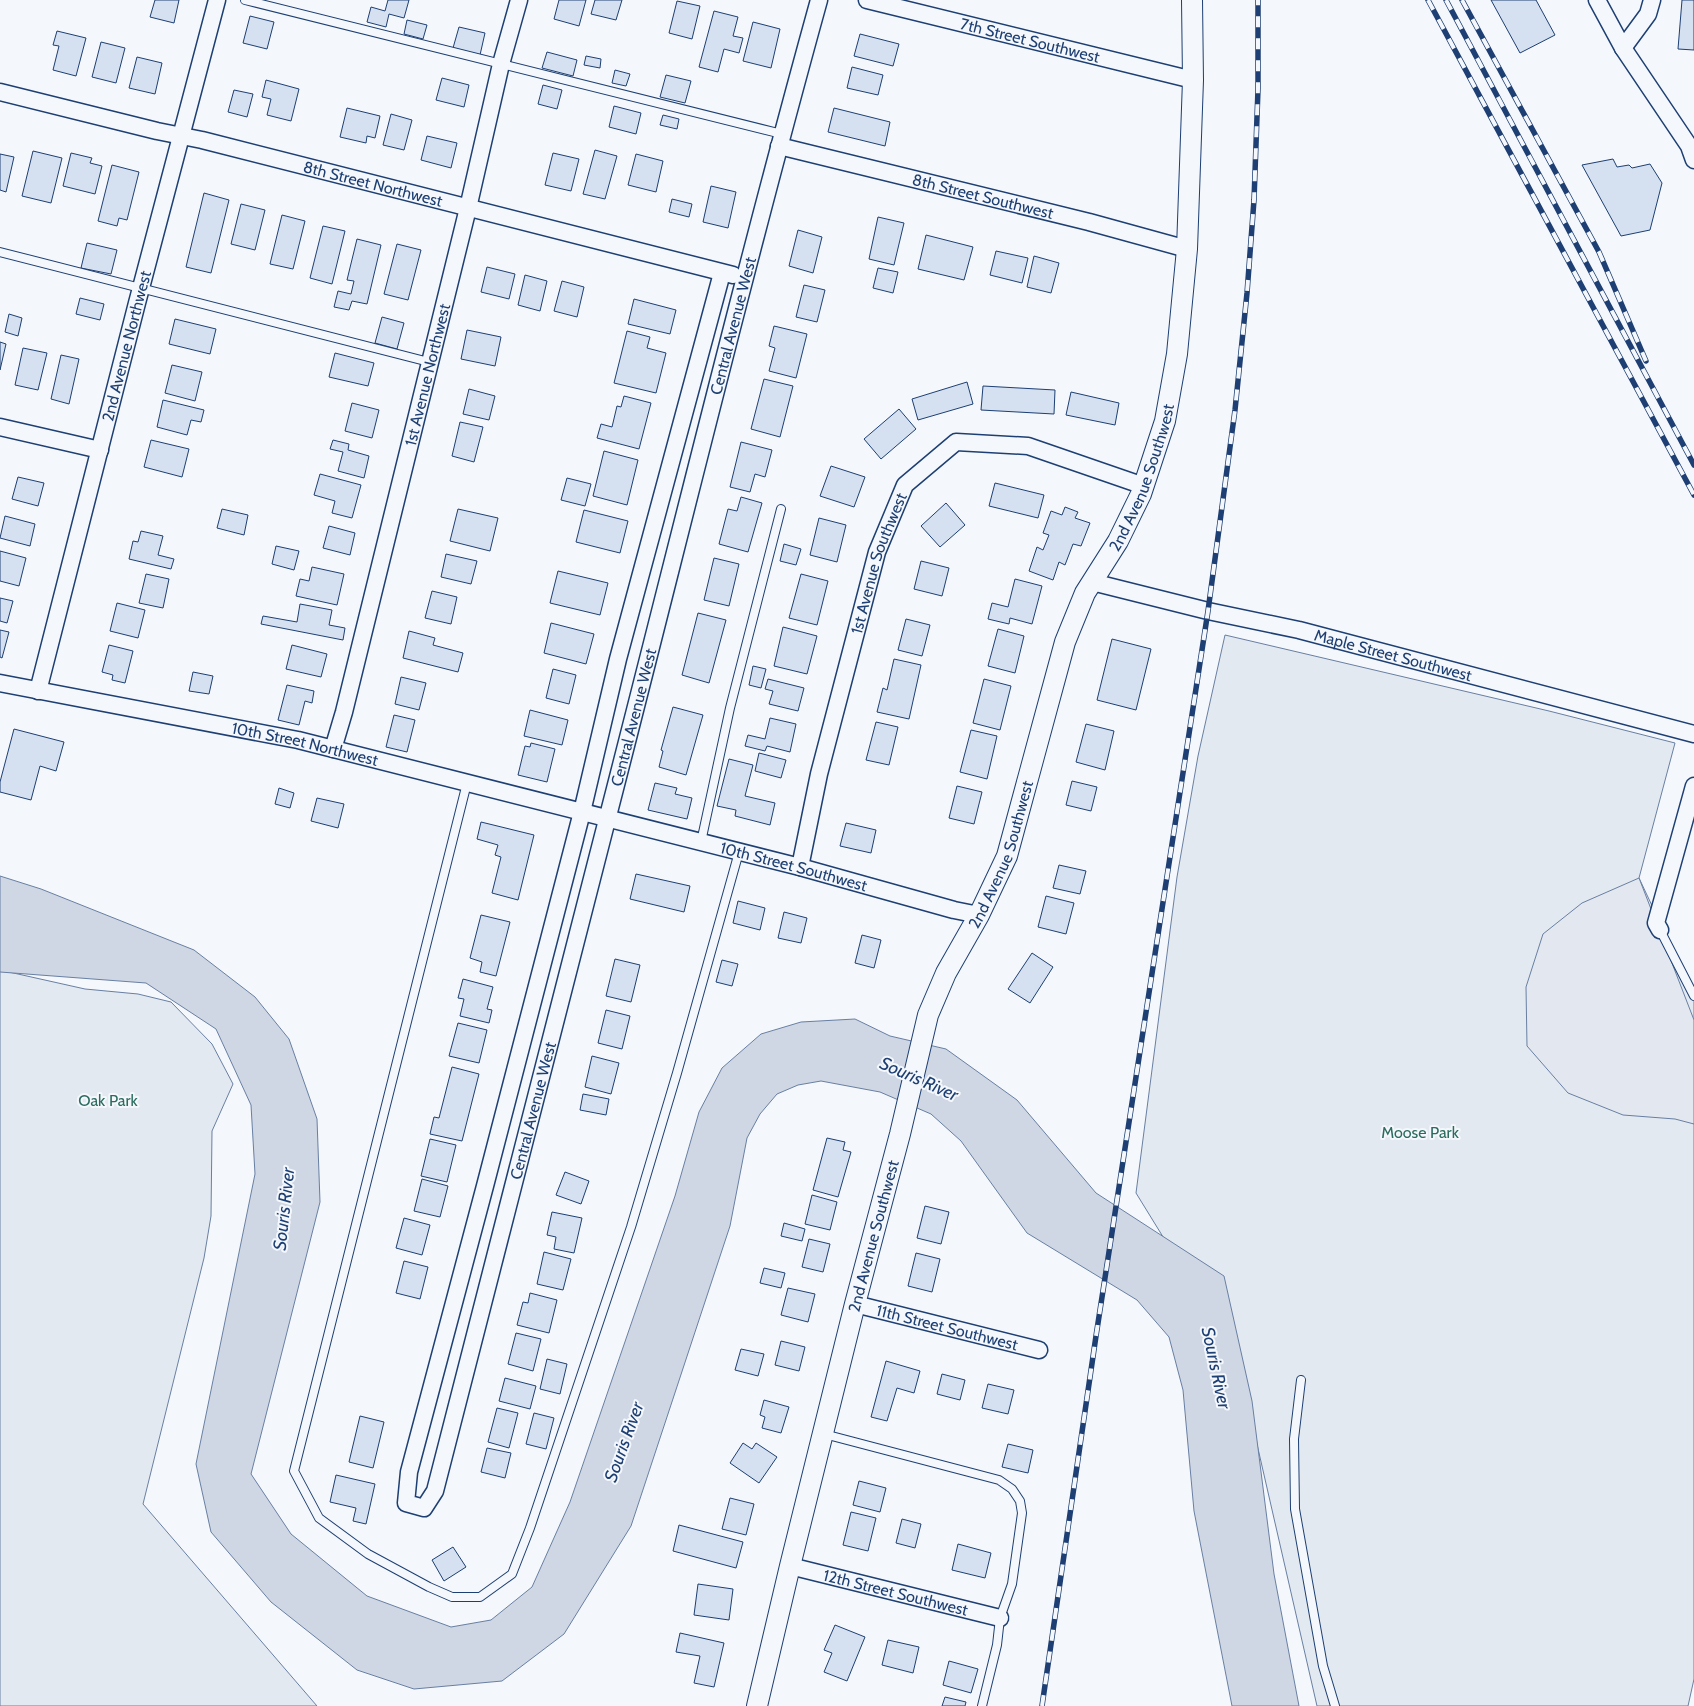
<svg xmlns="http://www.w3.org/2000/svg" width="1694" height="1706" viewBox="0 0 1694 1706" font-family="Cabin,sans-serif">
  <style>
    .green { fill: #e3e9f0; stroke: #687fa3 }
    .parking { fill: #e3e8f0; stroke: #687fa3 }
    .water { fill: #cfd7e4; stroke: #687fa3 }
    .building { fill: #d5e0f0; stroke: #1d3f73 }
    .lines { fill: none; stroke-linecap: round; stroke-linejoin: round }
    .service-casing { stroke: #1d3f73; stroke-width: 10 }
    .minor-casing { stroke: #1d3f73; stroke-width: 19 }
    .tertiary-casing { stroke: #1d3f73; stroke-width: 22 }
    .service { stroke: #f4f7fb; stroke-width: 8 }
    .minor { stroke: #f4f7fb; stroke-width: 16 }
    .tertiary { stroke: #f4f7fb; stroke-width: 20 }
    .rail-casing { stroke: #1d3f73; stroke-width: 5.5 }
    .rail { stroke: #f4f7fb; stroke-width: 4; stroke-dasharray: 11; stroke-linecap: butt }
    .labels { text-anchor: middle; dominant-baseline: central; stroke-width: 4; stroke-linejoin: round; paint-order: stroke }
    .street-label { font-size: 16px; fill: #1d3f73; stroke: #f4f7fb }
    .park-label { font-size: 16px; fill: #2c6c60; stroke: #f4f7fb }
    .water-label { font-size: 18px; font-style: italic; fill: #1d3f73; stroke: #f4f7fb }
  </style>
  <rect width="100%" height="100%" fill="#f4f7fb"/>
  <g class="green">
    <path d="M1225,635L1549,711L1675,743L1639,878L1694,995V1679L1688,1706H1317L1237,1357L1136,1193L1177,877L1198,756Z"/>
    <path d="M0,970L85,989L138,994L171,1002L212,1044L233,1084L212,1131L211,1216L204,1258L143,1504L317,1706H0Z"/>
  </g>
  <path class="parking" d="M1639,878L1694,1020V1124L1675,1119L1623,1115L1568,1093L1527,1046L1526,987L1543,934L1582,903Z"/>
  <path class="water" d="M0,876L41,889L194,950L255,997L289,1039L317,1119L320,1202L251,1474L291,1534L367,1596L451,1627L491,1620L532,1587L570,1502L675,1196L699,1112L722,1068L761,1034L801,1022L855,1019L890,1036L946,1049L1017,1100L1096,1193L1224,1276L1252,1401L1274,1574L1299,1706H1232L1194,1511L1183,1390L1169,1337L1137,1300L1027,1233L961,1141L931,1114L880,1092L821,1081L798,1085L777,1094L760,1114L747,1138L730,1226L631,1526L564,1634L502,1681L414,1689L357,1670L271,1602L211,1532L196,1464L255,1174L251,1105L216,1029L146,983L0,972Z"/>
  <g class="building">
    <path d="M155,0H179L174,23L150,17Z"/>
    <path d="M388,0H409L404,18L389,14L386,27L367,22L371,7L385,11Z"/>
    <path d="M559,0H586L579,26L554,19Z"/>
    <path d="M595,0H622L616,20L591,14Z"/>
    <path d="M1491,0H1536L1555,35L1520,53Z"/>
    <path d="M1682,0H1694V50L1678,49Z"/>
    <path d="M677,1L700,6L692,39L669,33Z"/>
    <path d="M714,11L738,17L733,36L743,38L739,53L724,49L718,72L699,67Z"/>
    <path d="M250,16L274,22L267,49L243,43Z"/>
    <path d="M407,20L427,25L423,39L404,34Z"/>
    <path d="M753,22L780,29L771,68L743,61Z"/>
    <path d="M459,27L485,33L480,55L453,48Z"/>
    <path d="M57,31L86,38L76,76L53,70L59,46L53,45Z"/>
    <path d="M860,34L899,44L893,66L854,56Z"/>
    <path d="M101,42L125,48L116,83L92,77Z"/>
    <path d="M547,52L577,60L573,76L542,68Z"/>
    <path d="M586,56L601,59L600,68L584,65Z"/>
    <path d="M137,57L162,63L155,94L129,88Z"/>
    <path d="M852,67L883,75L878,95L847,88Z"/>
    <path d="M615,70L630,74L626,86L612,83Z"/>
    <path d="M666,75L691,81L685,103L660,97Z"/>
    <path d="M442,78L469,85L464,107L436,100Z"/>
    <path d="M266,80L299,89L291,121L267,115L271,99L262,97Z"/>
    <path d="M543,85L562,90L557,109L538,104Z"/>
    <path d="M234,90L253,94L247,117L228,112Z"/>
    <path d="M614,106L641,113L636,134L609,127Z"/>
    <path d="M347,108L380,116L375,138L367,136L366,143L340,137Z"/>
    <path d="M834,108L890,122L885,146L828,132Z"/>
    <path d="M391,114L412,120L404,150L383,145Z"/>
    <path d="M663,115L679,119L677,129L660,125Z"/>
    <path d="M427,136L457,143L451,168L421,160Z"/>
    <path d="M595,150L617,156L605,199L583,194Z"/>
    <path d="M33,151L62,158L51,203L22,196Z"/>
    <path d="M71,153L92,158L90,163L102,166L95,194L63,186Z"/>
    <path d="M553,153L579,159L571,191L545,185Z"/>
    <path d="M0,154L14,157L6,192L0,190Z"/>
    <path d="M636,154L663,161L656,192L628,185Z"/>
    <path d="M1613,159L1617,167L1629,165L1632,168L1650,164L1662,183L1650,230L1621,236L1582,165Z"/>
    <path d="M112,165L139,172L127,220L119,218L117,226L98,221Z"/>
    <path d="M711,186L736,192L728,228L703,222Z"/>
    <path d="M204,193L229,200L211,273L186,267Z"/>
    <path d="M672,199L692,204L689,217L669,212Z"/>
    <path d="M241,204L265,210L255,250L231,244Z"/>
    <path d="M282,215L305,221L293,269L270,264Z"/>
    <path d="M878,217L904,223L894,265L869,259Z"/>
    <path d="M323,226L345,231L332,284L310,278Z"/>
    <path d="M798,230L822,237L813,273L789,266Z"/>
    <path d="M926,235L973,247L964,280L918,269Z"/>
    <path d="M357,239L381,245L367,304L352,301L349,310L334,307L338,291L351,294L354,281L347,280Z"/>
    <path d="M87,243L117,250L111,274L81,268Z"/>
    <path d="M397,244L421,250L408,300L384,294Z"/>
    <path d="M996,251L1028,258L1022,283L990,275Z"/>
    <path d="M1034,256L1059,263L1051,293L1027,287Z"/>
    <path d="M487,267L515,274L509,299L481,292Z"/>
    <path d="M878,268L898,272L893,293L873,288Z"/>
    <path d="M525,275L547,281L540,311L518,305Z"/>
    <path d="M562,281L584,287L577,317L554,311Z"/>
    <path d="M804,285L825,290L817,322L796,317Z"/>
    <path d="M80,298L104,304L100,320L76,314Z"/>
    <path d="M634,299L676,310L670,334L628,324Z"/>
    <path d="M9,314L22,318L18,336L5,332Z"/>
    <path d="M382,317L404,323L397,349L375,343Z"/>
    <path d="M175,319L216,329L210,354L169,344Z"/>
    <path d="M774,326L807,334L796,378L769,371L775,348L769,346Z"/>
    <path d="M467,330L501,337L495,366L461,359Z"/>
    <path d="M627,331L650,337L647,348L666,353L656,393L614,383Z"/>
    <path d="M0,342L6,344L0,370Z"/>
    <path d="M23,348L47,353L38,390L15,385Z"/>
    <path d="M335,353L374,363L368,386L329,377Z"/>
    <path d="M61,355L79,359L69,404L51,399Z"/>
    <path d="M172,365L202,372L195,401L165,393Z"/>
    <path d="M764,379L793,386L780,437L751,429Z"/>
    <path d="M967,382L973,404L918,420L912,399Z"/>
    <path d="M983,386L1055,390L1054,414L981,410Z"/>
    <path d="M469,389L495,396L489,420L463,414Z"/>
    <path d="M1071,392L1119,403L1115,425L1066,415Z"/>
    <path d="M624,396L651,403L639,449L597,438L601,424L612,427L617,406L621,407Z"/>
    <path d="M163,400L204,410L201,422L191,420L187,435L157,427Z"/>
    <path d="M352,403L379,410L372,438L345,431Z"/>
    <path d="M899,409L916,429L881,459L864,439Z"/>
    <path d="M460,422L483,427L474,462L452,456Z"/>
    <path d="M151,440L189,449L182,477L144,467Z"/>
    <path d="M333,440L349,444L348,450L369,456L364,478L338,471L343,452L330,449Z"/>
    <path d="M741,442L772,450L765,477L755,474L750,492L730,487Z"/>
    <path d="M604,451L638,460L627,505L593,496Z"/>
    <path d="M831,466L865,477L854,507L820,496Z"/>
    <path d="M320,474L361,485L352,518L332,513L335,501L314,495Z"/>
    <path d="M18,477L44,483L38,506L12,499Z"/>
    <path d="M567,478L591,484L585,506L561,500Z"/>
    <path d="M995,483L1044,495L1038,518L989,506Z"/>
    <path d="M741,497L762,503L748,552L719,544L728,509L737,511Z"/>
    <path d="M946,503L965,525L940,547L921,526Z"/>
    <path d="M1065,507L1078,512L1075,518L1090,523L1081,546L1073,544L1065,565L1059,562L1053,580L1029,571L1037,547L1043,550L1049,535L1043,533L1051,511L1062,515Z"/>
    <path d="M222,509L248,515L244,535L217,528Z"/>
    <path d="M458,509L498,518L490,551L450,541Z"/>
    <path d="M584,510L628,521L620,553L576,542Z"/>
    <path d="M5,516L35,524L30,546L0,538Z"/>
    <path d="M819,518L846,525L837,562L810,555Z"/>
    <path d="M329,526L355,533L350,555L323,548Z"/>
    <path d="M141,531L163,536L158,555L174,559L171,569L129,559L133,541L138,542Z"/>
    <path d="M784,544L801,549L796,565L780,561Z"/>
    <path d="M276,546L299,551L294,570L272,564Z"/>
    <path d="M0,551L26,558L19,586L0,581Z"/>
    <path d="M446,554L477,561L471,584L441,577Z"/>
    <path d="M714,558L739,564L729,606L704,600Z"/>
    <path d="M921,561L949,568L942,596L914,589Z"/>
    <path d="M312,567L344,574L337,605L296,596L300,579L309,581Z"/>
    <path d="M558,571L608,583L600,615L550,603Z"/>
    <path d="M146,574L169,579L163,608L139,603Z"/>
    <path d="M801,574L828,581L817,625L789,618Z"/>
    <path d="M1015,579L1042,586L1032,624L1010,618L1009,624L988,619L992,603L1008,607Z"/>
    <path d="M432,591L457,597L451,624L425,618Z"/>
    <path d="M0,598L13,601L7,623L0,621Z"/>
    <path d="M117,603L145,610L138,638L110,631Z"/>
    <path d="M300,604L332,610L329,625L345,628L343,640L261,624L263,616L297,622Z"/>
    <path d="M698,613L726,620L709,683L682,675Z"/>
    <path d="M906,619L930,625L922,656L898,650Z"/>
    <path d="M551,623L594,634L586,664L544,653Z"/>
    <path d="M783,627L817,636L807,674L774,666Z"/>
    <path d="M998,629L1024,636L1015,673L988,666Z"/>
    <path d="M0,630L9,632L2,658L0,657Z"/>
    <path d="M409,631L435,638L433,645L463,653L458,672L403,658Z"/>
    <path d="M1112,639L1151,649L1136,710L1097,700Z"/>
    <path d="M109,645L133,651L125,683L112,680L113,675L102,672Z"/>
    <path d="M292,645L327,654L321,677L286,669Z"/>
    <path d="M894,659L921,665L909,719L877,712L883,688L887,690Z"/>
    <path d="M753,666L766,669L761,688L749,685Z"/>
    <path d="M553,669L576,675L569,704L546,698Z"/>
    <path d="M193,672L213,676L209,694L189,691Z"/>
    <path d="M401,677L426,683L419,710L395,704Z"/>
    <path d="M768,679L804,688L798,711L769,704L773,691L765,689Z"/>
    <path d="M984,679L1011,686L1000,730L973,723Z"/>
    <path d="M287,685L314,691L312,703L305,701L299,725L278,720Z"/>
    <path d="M673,707L703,715L686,775L659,767L663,751L661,750Z"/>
    <path d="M530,710L568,720L562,745L524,736Z"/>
    <path d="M394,715L415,720L407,752L386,747Z"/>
    <path d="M770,718L796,724L790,752L767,746L765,751L745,746L748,735L765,739Z"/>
    <path d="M876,722L898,727L889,765L866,760Z"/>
    <path d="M1086,724L1114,731L1105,770L1076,762Z"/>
    <path d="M14,729L64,742L56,771L40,766L31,800L0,792V782Z"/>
    <path d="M971,730L997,736L987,779L960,772Z"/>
    <path d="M531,743L555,749L547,782L518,775L525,746L530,747Z"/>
    <path d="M759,753L786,760L781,778L755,771Z"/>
    <path d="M729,759L753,765L745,796L775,803L770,825L735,816L736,810L717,806Z"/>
    <path d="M1072,781L1097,787L1091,811L1066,805Z"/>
    <path d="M655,783L677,788L675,794L692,798L687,819L648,810Z"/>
    <path d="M957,786L982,792L974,824L949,818Z"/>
    <path d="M279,788L294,793L290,808L275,804Z"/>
    <path d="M317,798L344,804L338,828L311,821Z"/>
    <path d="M481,822L534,835L518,900L492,893L501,857L495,855L498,845L477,839Z"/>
    <path d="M846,823L876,830L871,853L840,846Z"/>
    <path d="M1059,865L1086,871L1080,894L1053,888Z"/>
    <path d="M636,874L690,886L684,912L630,899Z"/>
    <path d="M1046,896L1074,903L1066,934L1038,927Z"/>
    <path d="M738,901L765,908L760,930L733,923Z"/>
    <path d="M784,912L807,918L801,943L778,938Z"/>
    <path d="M481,915L510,922L496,976L480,972L482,962L470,958Z"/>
    <path d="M862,935L881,940L874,968L855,963Z"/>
    <path d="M1032,953L1053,967L1030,1003L1008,989Z"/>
    <path d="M615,959L640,965L631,1002L606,996Z"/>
    <path d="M722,960L738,964L732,986L716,982Z"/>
    <path d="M463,979L493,987L487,1009L492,1010L489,1023L460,1016L464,999L458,998Z"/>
    <path d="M606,1010L630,1016L622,1049L598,1043Z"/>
    <path d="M458,1023L487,1030L479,1063L449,1056Z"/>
    <path d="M592,1056L619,1063L611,1094L585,1087Z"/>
    <path d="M452,1067L479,1074L462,1141L430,1134L434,1117L439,1118Z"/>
    <path d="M583,1094L609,1099L606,1115L580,1110Z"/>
    <path d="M827,1138L845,1142L843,1150L851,1152L838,1197L813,1190Z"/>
    <path d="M430,1139L456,1145L447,1182L421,1176Z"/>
    <path d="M565,1172L589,1181L581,1204L556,1195Z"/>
    <path d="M422,1179L448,1186L440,1217L414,1211Z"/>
    <path d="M812,1195L837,1202L830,1230L805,1224Z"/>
    <path d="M925,1206L949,1212L941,1244L917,1238Z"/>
    <path d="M552,1212L582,1218L574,1253L554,1249L556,1237L547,1235Z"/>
    <path d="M404,1218L430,1225L422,1255L396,1248Z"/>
    <path d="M784,1223L805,1229L802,1241L781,1236Z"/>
    <path d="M809,1239L830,1244L823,1272L802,1267Z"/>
    <path d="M544,1252L571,1259L563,1290L537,1284Z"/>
    <path d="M916,1253L940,1259L932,1292L908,1286Z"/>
    <path d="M404,1261L428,1267L420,1299L396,1293Z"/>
    <path d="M764,1268L785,1273L781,1288L760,1283Z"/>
    <path d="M788,1288L815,1294L808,1322L781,1315Z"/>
    <path d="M530,1293L557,1300L549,1333L517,1325L523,1302L528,1303Z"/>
    <path d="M516,1333L541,1339L533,1371L508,1364Z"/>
    <path d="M781,1341L805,1347L799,1371L775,1365Z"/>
    <path d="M741,1349L764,1354L758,1376L735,1370Z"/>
    <path d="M547,1359L567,1364L560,1394L540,1389Z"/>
    <path d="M886,1361L920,1371L914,1393L897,1388L887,1421L871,1417Z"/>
    <path d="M942,1374L965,1380L960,1400L937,1394Z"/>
    <path d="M505,1378L536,1386L530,1409L499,1401Z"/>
    <path d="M988,1384L1014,1390L1008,1414L982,1408Z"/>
    <path d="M764,1400L789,1407L781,1433L762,1428L765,1417L760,1415Z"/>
    <path d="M497,1408L518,1413L509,1448L488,1442Z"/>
    <path d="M534,1413L554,1418L546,1449L526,1444Z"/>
    <path d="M360,1416L384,1422L373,1468L349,1462Z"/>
    <path d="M743,1443L752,1449L756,1443L777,1457L759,1483L730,1463Z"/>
    <path d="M1008,1444L1033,1450L1028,1473L1002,1467Z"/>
    <path d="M487,1448L511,1453L505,1478L481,1472Z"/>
    <path d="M336,1475L375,1484L366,1524L353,1521L356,1508L330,1502Z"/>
    <path d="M859,1481L886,1488L880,1512L853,1505Z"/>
    <path d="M730,1498L754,1504L746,1535L722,1529Z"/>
    <path d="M851,1512L876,1518L868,1551L843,1545Z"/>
    <path d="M902,1519L921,1524L915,1548L896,1543Z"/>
    <path d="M679,1525L743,1542L736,1568L673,1551Z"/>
    <path d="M958,1544L991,1553L985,1578L952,1570Z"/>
    <path d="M453,1547L466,1567L444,1581L432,1560Z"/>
    <path d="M698,1584L733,1589L729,1620L694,1615Z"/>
    <path d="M835,1625L865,1637L847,1681L824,1672L832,1653L824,1650Z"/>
    <path d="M680,1633L724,1643L714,1687L694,1683L700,1656L676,1652Z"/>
    <path d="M888,1640L919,1647L913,1673L882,1665Z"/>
    <path d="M949,1661L978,1669L971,1693L943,1685Z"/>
    <path d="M945,1697L966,1702L965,1706H942Z"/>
  </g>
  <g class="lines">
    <defs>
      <g id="service">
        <path d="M245,0L782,134"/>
        <path d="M0,252L429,362"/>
        <path d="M467,783L294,1471L319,1518L368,1554L429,1587L452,1597H480L512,1574L530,1528L631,1227L677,1073L739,852"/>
        <path d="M701,842L730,708L781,509"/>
        <path d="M1660,930L1694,996"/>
        <path d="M1301,1380L1294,1439L1295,1509L1323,1666L1335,1706"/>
        <path d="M824,1434L999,1480L1012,1489L1020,1501L1022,1513L1012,1584L1000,1618L997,1645L982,1706"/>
      </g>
      <g id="minor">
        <path id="s1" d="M867,0L1193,80"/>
        <path d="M1597,0L1623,48L1689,146L1694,160"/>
        <path d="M1623,48L1648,14L1652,0"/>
        <path id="s2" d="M0,92L157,131L202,140L733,275"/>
        <path id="s3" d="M779,146L1089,222L1187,249"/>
        <path id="s4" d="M722,273L618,659L582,812L485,1186L409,1472L406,1503L424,1508L435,1491C492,1266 551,1041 608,816C678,544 744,271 819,0"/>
        <path d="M0,427L100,450"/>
        <path id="s5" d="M1092,582L1208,611L1299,630L1694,734"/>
        <path id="s6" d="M0,683L298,740L800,867L954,910L979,915"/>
        <path id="s7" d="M38,691L137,303L217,0"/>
        <path id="s8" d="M333,749L344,712L468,208L501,64L519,0"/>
        <path id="s9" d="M800,867L819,774L877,552L905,485L956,442L1028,446L1144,486"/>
        <path d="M1660,930L1656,923L1694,786"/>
        <path id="s10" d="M855,1304L1039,1350"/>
        <path id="s11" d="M790,1566L1000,1618"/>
      </g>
      <g id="tertiary">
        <path id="s12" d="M757,1706L790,1566L855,1304L900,1134L928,1015L946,973L979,915L1007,856L1065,642L1085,593L1118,541L1141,494L1165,421L1177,354L1187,249L1193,80L1192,0"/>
      </g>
    </defs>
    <use href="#service" class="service-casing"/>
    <use href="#minor" class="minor-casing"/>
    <use href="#tertiary" class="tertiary-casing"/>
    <use href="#service" class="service"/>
    <use href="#minor" class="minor"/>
    <use href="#tertiary" class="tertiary"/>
    <defs>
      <g id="rail">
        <path d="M1428,0L1694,495"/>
        <path d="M1446,0L1694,465"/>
        <path d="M1462,0L1599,252L1646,361"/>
        <path d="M1042,1706L1096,1336L1208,611L1235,410L1247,293L1254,200L1258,89V0"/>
      </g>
    </defs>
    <use href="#rail" class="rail-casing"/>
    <use href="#rail" class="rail"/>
  </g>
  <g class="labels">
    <g class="street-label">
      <text stroke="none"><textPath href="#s1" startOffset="168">7th Street Southwest</textPath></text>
      <text stroke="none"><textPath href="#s2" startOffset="384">8th Street Northwest</textPath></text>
      <text stroke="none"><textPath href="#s3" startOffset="210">8th Street Southwest</textPath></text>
      <text stroke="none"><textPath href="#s4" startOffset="2512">Central Avenue West</textPath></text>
      <text stroke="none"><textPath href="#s7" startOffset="356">2nd Avenue Northwest</textPath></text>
      <text stroke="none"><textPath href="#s8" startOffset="386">1st Avenue Northwest</textPath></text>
      <text stroke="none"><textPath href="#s12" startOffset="1294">2nd Avenue Southwest</textPath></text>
      <text stroke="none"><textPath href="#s9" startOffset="314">1st Avenue Southwest</textPath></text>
      <text stroke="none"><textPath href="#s5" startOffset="310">Maple Street Southwest</textPath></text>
      <text stroke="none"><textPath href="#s4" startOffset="2108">Central Avenue West</textPath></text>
      <text stroke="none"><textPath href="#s6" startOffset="311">10th Street Northwest</textPath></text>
      <text stroke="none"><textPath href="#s12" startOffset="889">2nd Avenue Southwest</textPath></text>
      <text stroke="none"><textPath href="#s6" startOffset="815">10th Street Southwest</textPath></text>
      <text stroke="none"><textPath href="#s4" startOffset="1702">Central Avenue West</textPath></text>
      <text stroke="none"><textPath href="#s12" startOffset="484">2nd Avenue Southwest</textPath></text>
      <text stroke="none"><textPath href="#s10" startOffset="95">11th Street Southwest</textPath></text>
      <text stroke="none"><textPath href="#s11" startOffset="109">12th Street Southwest</textPath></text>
    </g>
    <g class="park-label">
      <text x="108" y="1100">Oak Park</text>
      <text x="1420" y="1132">Moose Park</text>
    </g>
    <g class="water-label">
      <text transform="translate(919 1079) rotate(24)">Souris River</text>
      <text transform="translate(284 1209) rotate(-84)">Souris River</text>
      <text transform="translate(1216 1368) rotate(78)">Souris River</text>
      <text transform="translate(624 1442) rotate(-70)">Souris River</text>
    </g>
  </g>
</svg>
